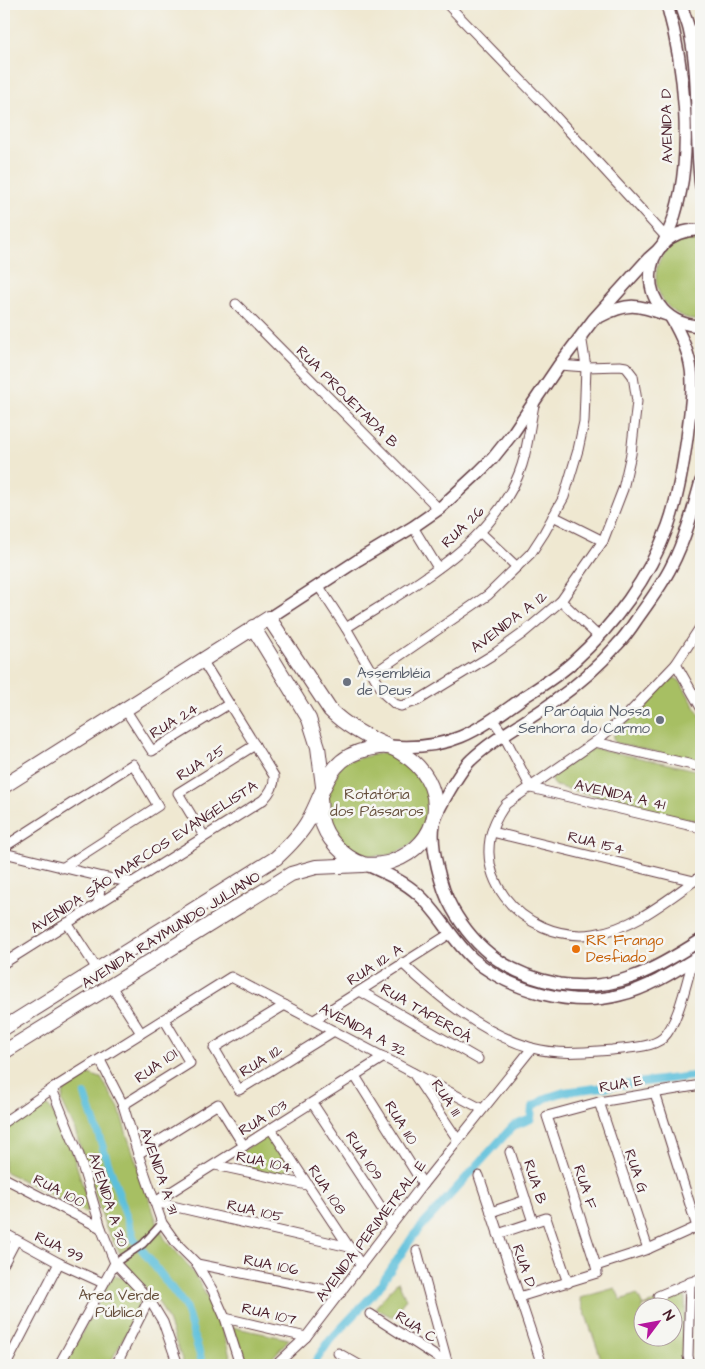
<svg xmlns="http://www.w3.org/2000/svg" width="705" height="1369" viewBox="0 0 705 1369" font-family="'Architects Daughter',sans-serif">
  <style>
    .green { fill: #a7bf64; stroke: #786f48; fill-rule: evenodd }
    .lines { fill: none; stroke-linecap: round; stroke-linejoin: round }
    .canal { stroke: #5dc0db; stroke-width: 8 }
    .pedestrian-casing { stroke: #633d44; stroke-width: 9 }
    .minor-casing { stroke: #633d44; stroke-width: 11 }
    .tertiary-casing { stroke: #633d44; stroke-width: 14 }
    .primary-casing { stroke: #633d44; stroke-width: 16 }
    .pedestrian { stroke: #fff; stroke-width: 6 }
    .minor { stroke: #fff; stroke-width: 9 }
    .tertiary { stroke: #fff; stroke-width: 11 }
    .primary { stroke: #fff; stroke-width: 14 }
    .worship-dot { fill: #6b7280; stroke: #f6f6f2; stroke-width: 2 }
    .food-dot { fill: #e8710a; stroke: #f6f6f2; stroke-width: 2 }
    .labels { text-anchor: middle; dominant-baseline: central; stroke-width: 5; stroke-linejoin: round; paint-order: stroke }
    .street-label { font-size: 15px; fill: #4a1f2b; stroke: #f6f6f2 }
    .worship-label { font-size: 15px; fill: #5b616d; stroke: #f6f6f2; text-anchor: start }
    .park-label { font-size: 15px; fill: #664f3c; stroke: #f6f6f2 }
    .food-label { font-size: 15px; fill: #c56008; stroke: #f6f6f2; text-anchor: start }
  </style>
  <rect width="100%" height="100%" fill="#f6f6f2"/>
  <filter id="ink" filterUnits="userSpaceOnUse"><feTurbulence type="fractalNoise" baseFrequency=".02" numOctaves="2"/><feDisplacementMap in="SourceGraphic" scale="10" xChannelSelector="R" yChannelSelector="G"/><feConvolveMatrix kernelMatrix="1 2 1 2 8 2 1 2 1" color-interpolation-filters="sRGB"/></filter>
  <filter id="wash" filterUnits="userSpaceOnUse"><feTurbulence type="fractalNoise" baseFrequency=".0096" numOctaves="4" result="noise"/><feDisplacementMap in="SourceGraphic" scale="20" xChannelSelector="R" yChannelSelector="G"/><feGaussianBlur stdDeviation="1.12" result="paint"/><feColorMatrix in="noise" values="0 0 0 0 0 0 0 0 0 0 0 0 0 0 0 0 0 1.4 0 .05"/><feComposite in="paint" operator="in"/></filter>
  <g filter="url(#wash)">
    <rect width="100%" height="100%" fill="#efe8d1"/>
    <g class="green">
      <path d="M701,234V321C642,316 640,239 701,234Z"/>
      <path d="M675,678L680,681L701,717V762L616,743L613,739L614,734L644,707L669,680Z"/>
      <path d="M594,748L701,771V822L556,786C552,782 551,780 553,774Z"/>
      <path d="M390,751L426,780L431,808L421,834L408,847L390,855L371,856L362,854L345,846L332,832L324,805L342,762Z"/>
      <path d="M86,1073L101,1078L119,1108L127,1135L158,1225L165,1239L187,1264L198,1280L219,1320L233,1365H184L167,1318L158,1301L128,1268L106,1228L74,1127L62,1102L64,1091Z"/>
      <path d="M48,1106L66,1131L89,1206L86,1213L4,1171V1129C18,1119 30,1108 48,1106Z"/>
      <path d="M270,1135L276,1142L291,1169L286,1176C271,1174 237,1174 242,1152L263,1137Z"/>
      <path d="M115,1276L126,1279L140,1294L138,1311L109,1365H65L109,1281Z"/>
      <path d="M398,1281L406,1299L392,1317L375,1308Z"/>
      <path d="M615,1288L621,1300L637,1294L643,1306L685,1292L686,1365H603L580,1298ZM642,1306H672V1336H642Z"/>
      <path d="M232,1327L289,1339L266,1365H246Z"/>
    </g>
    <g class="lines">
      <g class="canal">
        <path d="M85,1095L134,1239L185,1306L203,1365"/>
        <path d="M313,1365L330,1340L378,1289L413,1236L513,1126L531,1119L532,1107L546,1098L564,1092L701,1075"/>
      </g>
    </g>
  </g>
  <g filter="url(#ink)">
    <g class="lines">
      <defs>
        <path id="pedestrian" d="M115,1263L143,1244L162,1223"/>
        <g id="minor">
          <path d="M447,4L546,106L666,237"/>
          <path d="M236,304L439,509"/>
          <path d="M553,516L603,541"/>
          <path d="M413,527L438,568"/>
          <path d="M481,533L517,567"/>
          <path d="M318,585L346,628L385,695L395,704L401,706L417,701L494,654L522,634L561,601L603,541L623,489L631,454L637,401L633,376L626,367L620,366L586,367L559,365"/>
          <path d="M561,601L599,637"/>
          <path d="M701,626L676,664L628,714L595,742L506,804C457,868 522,944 594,934C635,928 668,899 701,876"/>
          <path d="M346,628C411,586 497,543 522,465C528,446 530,424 534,405"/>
          <path d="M676,664L701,708"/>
          <path d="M373,674L488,595L531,553L544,533L564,497L578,450L584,422L586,367L581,335"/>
          <path d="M125,709L152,751L229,704"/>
          <path d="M493,720L503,734L531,788L701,828"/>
          <path d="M595,742L701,767"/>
          <path d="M492,832L694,881"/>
          <path d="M204,836L178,793L255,745"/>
          <path d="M4,847L133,764L158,806L62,868"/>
          <path d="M4,853L102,877L131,882"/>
          <path d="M98,902L102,877"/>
          <path d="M67,923L97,969"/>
          <path d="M4,963L263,800C270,793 275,785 274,776L202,660"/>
          <path d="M402,963C440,998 481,1033 532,1048C558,1055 586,1052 612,1050C627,1048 651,1048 663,1038C678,1024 687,980 693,960"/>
          <path d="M111,986L141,1033"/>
          <path d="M360,991L478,1059"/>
          <path d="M285,1005L214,1048L239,1090L334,1031"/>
          <path d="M314,1020L451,933"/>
          <path d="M100,1060L123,1105L138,1154L162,1223L177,1244L197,1264L213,1291L225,1318L240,1365"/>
          <path d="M413,1073L458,1140"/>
          <path d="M355,1076L423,1184"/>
          <path d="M52,1089L79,1155L101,1228L115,1263L149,1299L163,1322L178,1365"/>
          <path d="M655,1093L697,1227"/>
          <path d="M599,1102L648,1249"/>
          <path d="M313,1104L392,1224"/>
          <path d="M123,1105L190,1063L164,1019"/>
          <path d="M4,1122L52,1089L231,977L482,1109"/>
          <path d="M271,1129L361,1265"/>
          <path d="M510,1152L533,1222"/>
          <path d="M138,1154L218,1104L244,1146"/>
          <path d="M215,1165L307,1185"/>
          <path d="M479,1176L542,1365"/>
          <path d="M4,1178L101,1228"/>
          <path d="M155,1202L384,1057"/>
          <path d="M155,1202L349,1247"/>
          <path d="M491,1212L526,1200"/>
          <path d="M4,1233L59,1263L103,1283"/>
          <path d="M498,1234L546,1218L568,1283"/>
          <path d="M417,1251L448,1365"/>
          <path d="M4,1263L16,1240"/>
          <path d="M197,1264L341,1293"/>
          <path d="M596,1266L648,1249L701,1225"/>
          <path d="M658,1296L701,1278"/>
          <path d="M519,1297L597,1273L596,1266L547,1116L599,1102L701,1085"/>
          <path d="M370,1314L448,1364"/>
          <path d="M225,1318L306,1337"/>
          <path d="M338,1353L359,1365"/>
          <path d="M6,1365L59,1263"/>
          <path d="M59,1365L115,1263"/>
          <path d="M116,1365L149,1299"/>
          <path d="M276,1365L306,1337L423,1184L532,1048"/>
          <path d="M690,1365L688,1356L690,1282"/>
        </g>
        <g id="tertiary">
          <path d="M681,4C683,12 687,21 689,29C701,80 694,134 701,186"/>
          <path d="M701,230C634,228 633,324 701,326"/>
          <path d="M662,246C667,235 672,225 675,214C694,152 684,65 667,4"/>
          <path d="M599,317C628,302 636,304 667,315"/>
          <path d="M701,481C693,510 685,540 671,567C662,585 649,602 637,619C631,628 625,637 617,645C598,667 576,686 552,703C526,722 495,737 471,760C462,768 435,812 434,824C430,846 441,889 452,908C476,951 510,975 559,984C615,993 656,969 701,940"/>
          <path d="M269,618L358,560L413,527L439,509L479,472L493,458L513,433L559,365L593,320L649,258L658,250"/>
          <path d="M390,746C451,751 477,731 524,697C541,686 559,675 573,662C614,625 649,578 668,526C678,498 683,467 687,438C693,386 699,365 671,318"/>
          <path d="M367,865C385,873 404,881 419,895C440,914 452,940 473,959C511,991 572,1008 620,995C649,988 675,971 701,955"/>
        </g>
        <g id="primary">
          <path d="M253,627L309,719L318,747L323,786"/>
          <path d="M4,786L269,618L330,710C347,727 366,737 388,746"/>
          <path d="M4,1028L276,858C288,847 300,835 308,821C326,790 326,758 368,749C374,748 381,746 387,747C394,747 404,755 410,759C450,791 440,844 393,861C386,864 371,866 363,864C344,858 325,838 321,818C320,812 321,805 320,799"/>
          <path d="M4,1052L291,874L316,867L363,865"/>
        </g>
      </defs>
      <use href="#pedestrian" class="pedestrian-casing"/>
      <use href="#minor" class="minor-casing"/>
      <use href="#tertiary" class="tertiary-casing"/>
      <use href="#primary" class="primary-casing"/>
      <use href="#pedestrian" class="pedestrian"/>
      <use href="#minor" class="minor"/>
      <use href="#tertiary" class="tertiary"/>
      <use href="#primary" class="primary"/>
    </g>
  </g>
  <g class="worship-dot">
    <circle cx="347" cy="682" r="5"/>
    <circle cx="660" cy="720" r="5"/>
  </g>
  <circle class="food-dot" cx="576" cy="949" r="5"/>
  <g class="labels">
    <g class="street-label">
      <text transform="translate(667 126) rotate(-91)">AVENIDA D</text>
      <text transform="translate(347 397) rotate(45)">RUA PROJETADA B</text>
      <text transform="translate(463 527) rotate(-44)">RUA 26</text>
      <text transform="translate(509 622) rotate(-37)">AVENIDA A 12</text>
      <text transform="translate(174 721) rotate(-31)">RUA 24</text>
      <text transform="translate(201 763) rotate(-32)">RUA 25</text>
      <text transform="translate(620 795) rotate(13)">AVENIDA A 41</text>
      <text transform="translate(596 843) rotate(14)">RUA 154</text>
      <text transform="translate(144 857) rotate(-33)">AVENIDA SÃO MARCOS EVANGELISTA</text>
      <text transform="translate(171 930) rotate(-32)">AVENIDA RAYMUNDO JULIANO</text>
      <text transform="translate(375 965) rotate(-33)">RUA 112 A</text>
      <text transform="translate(426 1013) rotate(30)">RUA TAPEROÁ</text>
      <text transform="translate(363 1030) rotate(28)">AVENIDA A 32</text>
      <text transform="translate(261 1061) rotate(-32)">RUA 112</text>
      <text transform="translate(156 1066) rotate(-35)">RUA 101</text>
      <text transform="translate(621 1084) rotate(-10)">RUA E</text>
      <text transform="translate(446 1098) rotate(56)">RUA 111</text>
      <text transform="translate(263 1118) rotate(-32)">RUA 103</text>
      <text transform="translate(401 1123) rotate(58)">RUA 110</text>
      <text transform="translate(364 1156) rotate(57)">RUA 109</text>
      <text transform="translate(264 1162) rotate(12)">RUA 104</text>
      <text transform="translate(159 1171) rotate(71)">AVENIDA A 31</text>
      <text transform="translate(636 1171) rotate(71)">RUA G</text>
      <text transform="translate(535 1182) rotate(72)">RUA B</text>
      <text transform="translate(585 1187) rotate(72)">RUA F</text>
      <text transform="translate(327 1190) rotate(56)">RUA 108</text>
      <text transform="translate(59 1191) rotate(27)">RUA 100</text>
      <text transform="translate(108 1200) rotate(72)">AVENIDA A 30</text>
      <text transform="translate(255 1211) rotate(13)">RUA 105</text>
      <text transform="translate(371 1231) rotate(-53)">AVENIDA PERIMETRAL E</text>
      <text transform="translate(59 1247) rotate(26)">RUA 99</text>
      <text transform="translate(271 1265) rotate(11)">RUA 106</text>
      <text transform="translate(524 1266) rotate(71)">RUA D</text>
      <text transform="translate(269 1314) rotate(13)">RUA 107</text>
      <text transform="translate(416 1327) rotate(33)">RUA C</text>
    </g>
    <g class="worship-label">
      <text x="357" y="673">Assembléia<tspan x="357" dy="17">de Deus</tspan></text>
      <text x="650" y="711" text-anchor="end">Paróquia Nossa<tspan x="650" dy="17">Senhora do Carmo</tspan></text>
    </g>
    <g class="park-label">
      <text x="377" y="794">Rotatória<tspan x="377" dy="17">dos Pássaros</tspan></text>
      <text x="119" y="1295">Área Verde<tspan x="119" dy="17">Pública</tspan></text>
    </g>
    <g class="food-label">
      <text x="586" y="940">RR Frango<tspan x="586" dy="17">Desfiado</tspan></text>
    </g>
  </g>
  <rect width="705" height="1369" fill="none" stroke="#f6f6f2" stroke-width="20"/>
  <g transform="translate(658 1322) rotate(58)"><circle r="24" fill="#f6f6f2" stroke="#b1a0a2"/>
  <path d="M0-4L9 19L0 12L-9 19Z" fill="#b5179e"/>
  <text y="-8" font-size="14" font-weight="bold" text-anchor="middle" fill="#4a1f2b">N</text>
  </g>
</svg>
